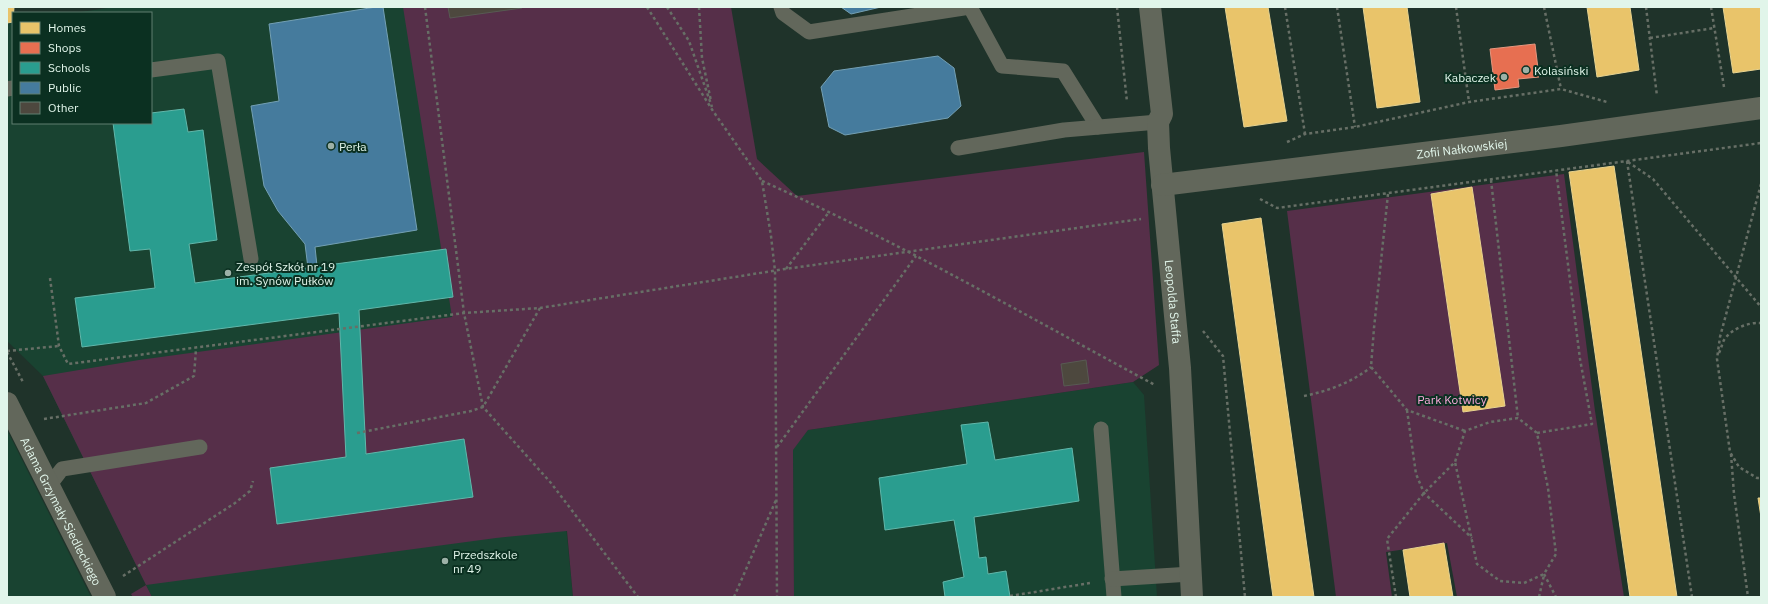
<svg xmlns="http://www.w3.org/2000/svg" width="1768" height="604" viewBox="0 0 1768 604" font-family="'IBM Plex Sans',sans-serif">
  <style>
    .built { fill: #194331 }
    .green { fill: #562f49 }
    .homes { fill: #e9c46a; stroke: #e7d390 }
    .shops { fill: #e76f51; stroke: #e5977f }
    .schools { fill: #2a9d8f; stroke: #61b7aa }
    .public { fill: #457b9d; stroke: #74a0b4 }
    .building { fill: #4d483e; stroke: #585a53 }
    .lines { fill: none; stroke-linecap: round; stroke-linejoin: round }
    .path { stroke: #676f66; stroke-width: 2.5; stroke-dasharray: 3 3; stroke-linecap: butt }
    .service { stroke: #62675b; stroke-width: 15 }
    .minor { stroke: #62675b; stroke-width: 22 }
    .poi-dot { fill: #9db1a7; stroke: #0b3021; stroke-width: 1.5 }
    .labels { text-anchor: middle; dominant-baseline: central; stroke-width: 4; stroke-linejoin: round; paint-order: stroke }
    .poi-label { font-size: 12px; fill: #e1f5ea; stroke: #0b3021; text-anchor: start }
    .street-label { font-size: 12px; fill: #e1f5ea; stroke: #0b3021 }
    .park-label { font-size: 12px; fill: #faa9db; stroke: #0b3021 }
  </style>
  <rect width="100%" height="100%" fill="#1f332a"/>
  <g class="built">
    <path d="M114,7H404L566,526L573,597H152L43,376L7,341V23L13,22V123H151V13H74Z"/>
    <path d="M1133,382L1144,395L1157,597H794L793,449L808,430Z"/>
    <path d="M7,430L91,597H7Z"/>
  </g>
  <g class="green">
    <path d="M403,7H731L757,159L797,196L1144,152L1159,365L1133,382L808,430L793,450L794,597H573L567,531L496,538L146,585L152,597H133L131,594L146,585L43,376L139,360L452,317Z"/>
    <path d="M1564,174L1595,411L1624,597H1457L1447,543L1386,552L1392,597H1336L1287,211Z"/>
  </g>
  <g class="homes">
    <path d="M7,7H14L13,22L7,23Z"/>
    <path d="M1225,7H1268L1287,121L1244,127Z"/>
    <path d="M1363,7H1407L1420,102L1377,108Z"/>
    <path d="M1587,7H1630L1639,70L1597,77Z"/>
    <path d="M1723,7H1761V69L1733,73Z"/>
    <path d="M1614,166L1677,597H1630L1569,172Z"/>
    <path d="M1472,187L1505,406L1463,412L1431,194Z"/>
    <path d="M1261,218L1314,597H1273L1222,224Z"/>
    <path d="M1758,498H1761V517Z"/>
    <path d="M1444,543L1453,597H1410L1403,550Z"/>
  </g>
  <path class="shops" d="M1535,44L1539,77L1518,79L1519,87L1495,90L1490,49Z"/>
  <g class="schools">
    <path d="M184,109L188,132L203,130L217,240L189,244L195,283L446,249L453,297L359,310L366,454L464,439L473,497L277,524L270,468L346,457L339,313L82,347L75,298L155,288L150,249L130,251L113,123H151V113Z"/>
    <path d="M988,422L995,460L1072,448L1079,501L974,517L979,558L986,557L988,574L1006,571L1010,597H945L943,582L964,577L954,520L885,530L879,478L967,464L961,425Z"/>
  </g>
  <g class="public">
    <path d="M376,7H383L417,230L315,247L317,266L308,268L305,244L278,211L264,186L251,106L279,101L269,24Z"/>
    <path d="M841,7H881L851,14Z"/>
    <path d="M938,56L954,68L961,106L948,118L845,135L829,127L821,87L834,71Z"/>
  </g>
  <g class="building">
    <path d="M448,7H521L522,8L450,18Z"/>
    <path d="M1086,360L1089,383L1064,386L1061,364Z"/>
  </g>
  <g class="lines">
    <g class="path">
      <path d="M425,7L464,313L483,407L551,483L638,597"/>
      <path d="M647,7L713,111L762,181L771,236L775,271L777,597"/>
      <path d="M667,7L689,41L712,107"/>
      <path d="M699,7L702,58L711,101"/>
      <path d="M1117,7L1127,102"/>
      <path d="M1285,7L1305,134"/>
      <path d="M1337,7L1355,127"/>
      <path d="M1456,7L1469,102"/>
      <path d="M1544,7L1561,89"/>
      <path d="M1646,7L1657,96"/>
      <path d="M1711,7L1724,87"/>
      <path d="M1650,38L1714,28"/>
      <path d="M1287,142L1305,134L1355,127L1469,102L1561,89L1607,102"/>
      <path d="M1627,161L1692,597"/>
      <path d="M1628,162L1653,179L1761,307"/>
      <path d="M1491,180L1518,418"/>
      <path d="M762,181C897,241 1025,315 1155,385"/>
      <path d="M1761,184L1720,337L1717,359L1730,452L1739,467L1757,478H1761"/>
      <path d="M1388,194L1374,328L1371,367L1407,410L1465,431"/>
      <path d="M1260,199L1277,208L1761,143"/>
      <path d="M786,269L829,212"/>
      <path d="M50,278L59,346L68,364L464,313L540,308L785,269L1141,219"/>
      <path d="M1203,331L1223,356L1245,597"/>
      <path d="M7,351L59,346"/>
      <path d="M7,352L23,382"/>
      <path d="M1719,353C1721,349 1722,344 1724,340C1731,329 1748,322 1761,323"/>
      <path d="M1304,396C1328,391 1351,383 1371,367"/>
      <path d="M1407,410L1416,474L1424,493L1472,538"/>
      <path d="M44,419L146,403L194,376L196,349"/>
      <path d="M357,433L471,411L483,407L540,308"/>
      <path d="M1537,433L1592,424L1580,359L1556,170"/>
      <path d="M777,447L916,256"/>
      <path d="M1731,454L1734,494L1748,597"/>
      <path d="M1544,574L1556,597"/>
      <path d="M123,576L235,503L250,491L253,481"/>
      <path d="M1010,596L1090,583"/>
      <path d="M734,597L776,500"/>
      <path d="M1396,597L1387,539L1424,493L1455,462L1465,431L1490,422L1518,418L1537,433L1548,488L1556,554L1544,574L1524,583L1500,581L1477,564L1455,462"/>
      <path d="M1539,597L1544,575"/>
    </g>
    <g class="service">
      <path d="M781,7L783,13L809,32L970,7"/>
      <path d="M970,7L1002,66L1063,71L1098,127"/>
      <path d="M151,70L218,61L251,259"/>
      <path d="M7,89L13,88"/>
      <path d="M958,148L1064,130L1158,122"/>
      <path d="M1101,429L1114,597"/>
      <path d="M49,486L62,469L200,447"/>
      <path d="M1112,579L1191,574"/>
    </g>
    <g class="minor">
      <path id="s1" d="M1150,7L1162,114L1158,122L1159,148L1180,368L1192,597"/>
      <path id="s2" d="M1162,185L1561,136L1761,108"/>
      <path id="s3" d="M7,403L105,597"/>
    </g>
  </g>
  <g class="poi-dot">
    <circle cx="1526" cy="70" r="4"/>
    <circle cx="1504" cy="77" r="4"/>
    <circle cx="331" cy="146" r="4"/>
    <circle cx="228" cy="273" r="4"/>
    <circle cx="445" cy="561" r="4"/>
  </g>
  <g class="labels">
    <g class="poi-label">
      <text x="1534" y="70">Kolasiński</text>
      <text x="1496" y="77" text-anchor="end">Kabaczek</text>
      <text x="339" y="146">Perła</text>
      <text x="236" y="266">Zespół Szkół nr 19<tspan x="236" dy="14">im. Synów Pułków</tspan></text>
      <text x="453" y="554">Przedszkole<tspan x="453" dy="14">nr 49</tspan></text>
    </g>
    <g class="street-label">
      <text stroke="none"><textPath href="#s2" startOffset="302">Zofii Nałkowskiej</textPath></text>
      <text stroke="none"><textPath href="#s1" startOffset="297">Leopolda Staffa</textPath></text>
      <text stroke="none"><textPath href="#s3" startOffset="121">Adama Grzymały-Siedleckiego</textPath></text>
    </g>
    <g class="park-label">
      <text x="1452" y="399">Park Kotwicy</text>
    </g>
  </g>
  <rect width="1768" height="604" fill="none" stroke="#e1f5ea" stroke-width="16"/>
  <rect x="12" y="12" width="140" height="112" fill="#0b3021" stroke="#617f71"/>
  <rect x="20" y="22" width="20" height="12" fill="#e9c46a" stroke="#617f71"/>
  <text x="48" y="32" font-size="12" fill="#e1f5ea">Homes</text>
  <rect x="20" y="42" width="20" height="12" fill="#e76f51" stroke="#617f71"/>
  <text x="48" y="52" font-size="12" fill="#e1f5ea">Shops</text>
  <rect x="20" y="62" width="20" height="12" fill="#2a9d8f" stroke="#617f71"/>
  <text x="48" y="72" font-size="12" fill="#e1f5ea">Schools</text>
  <rect x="20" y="82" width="20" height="12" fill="#457b9d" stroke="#617f71"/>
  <text x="48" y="92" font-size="12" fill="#e1f5ea">Public</text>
  <rect x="20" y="102" width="20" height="12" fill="#4d483e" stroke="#617f71"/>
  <text x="48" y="112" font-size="12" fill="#e1f5ea">Other</text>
</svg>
